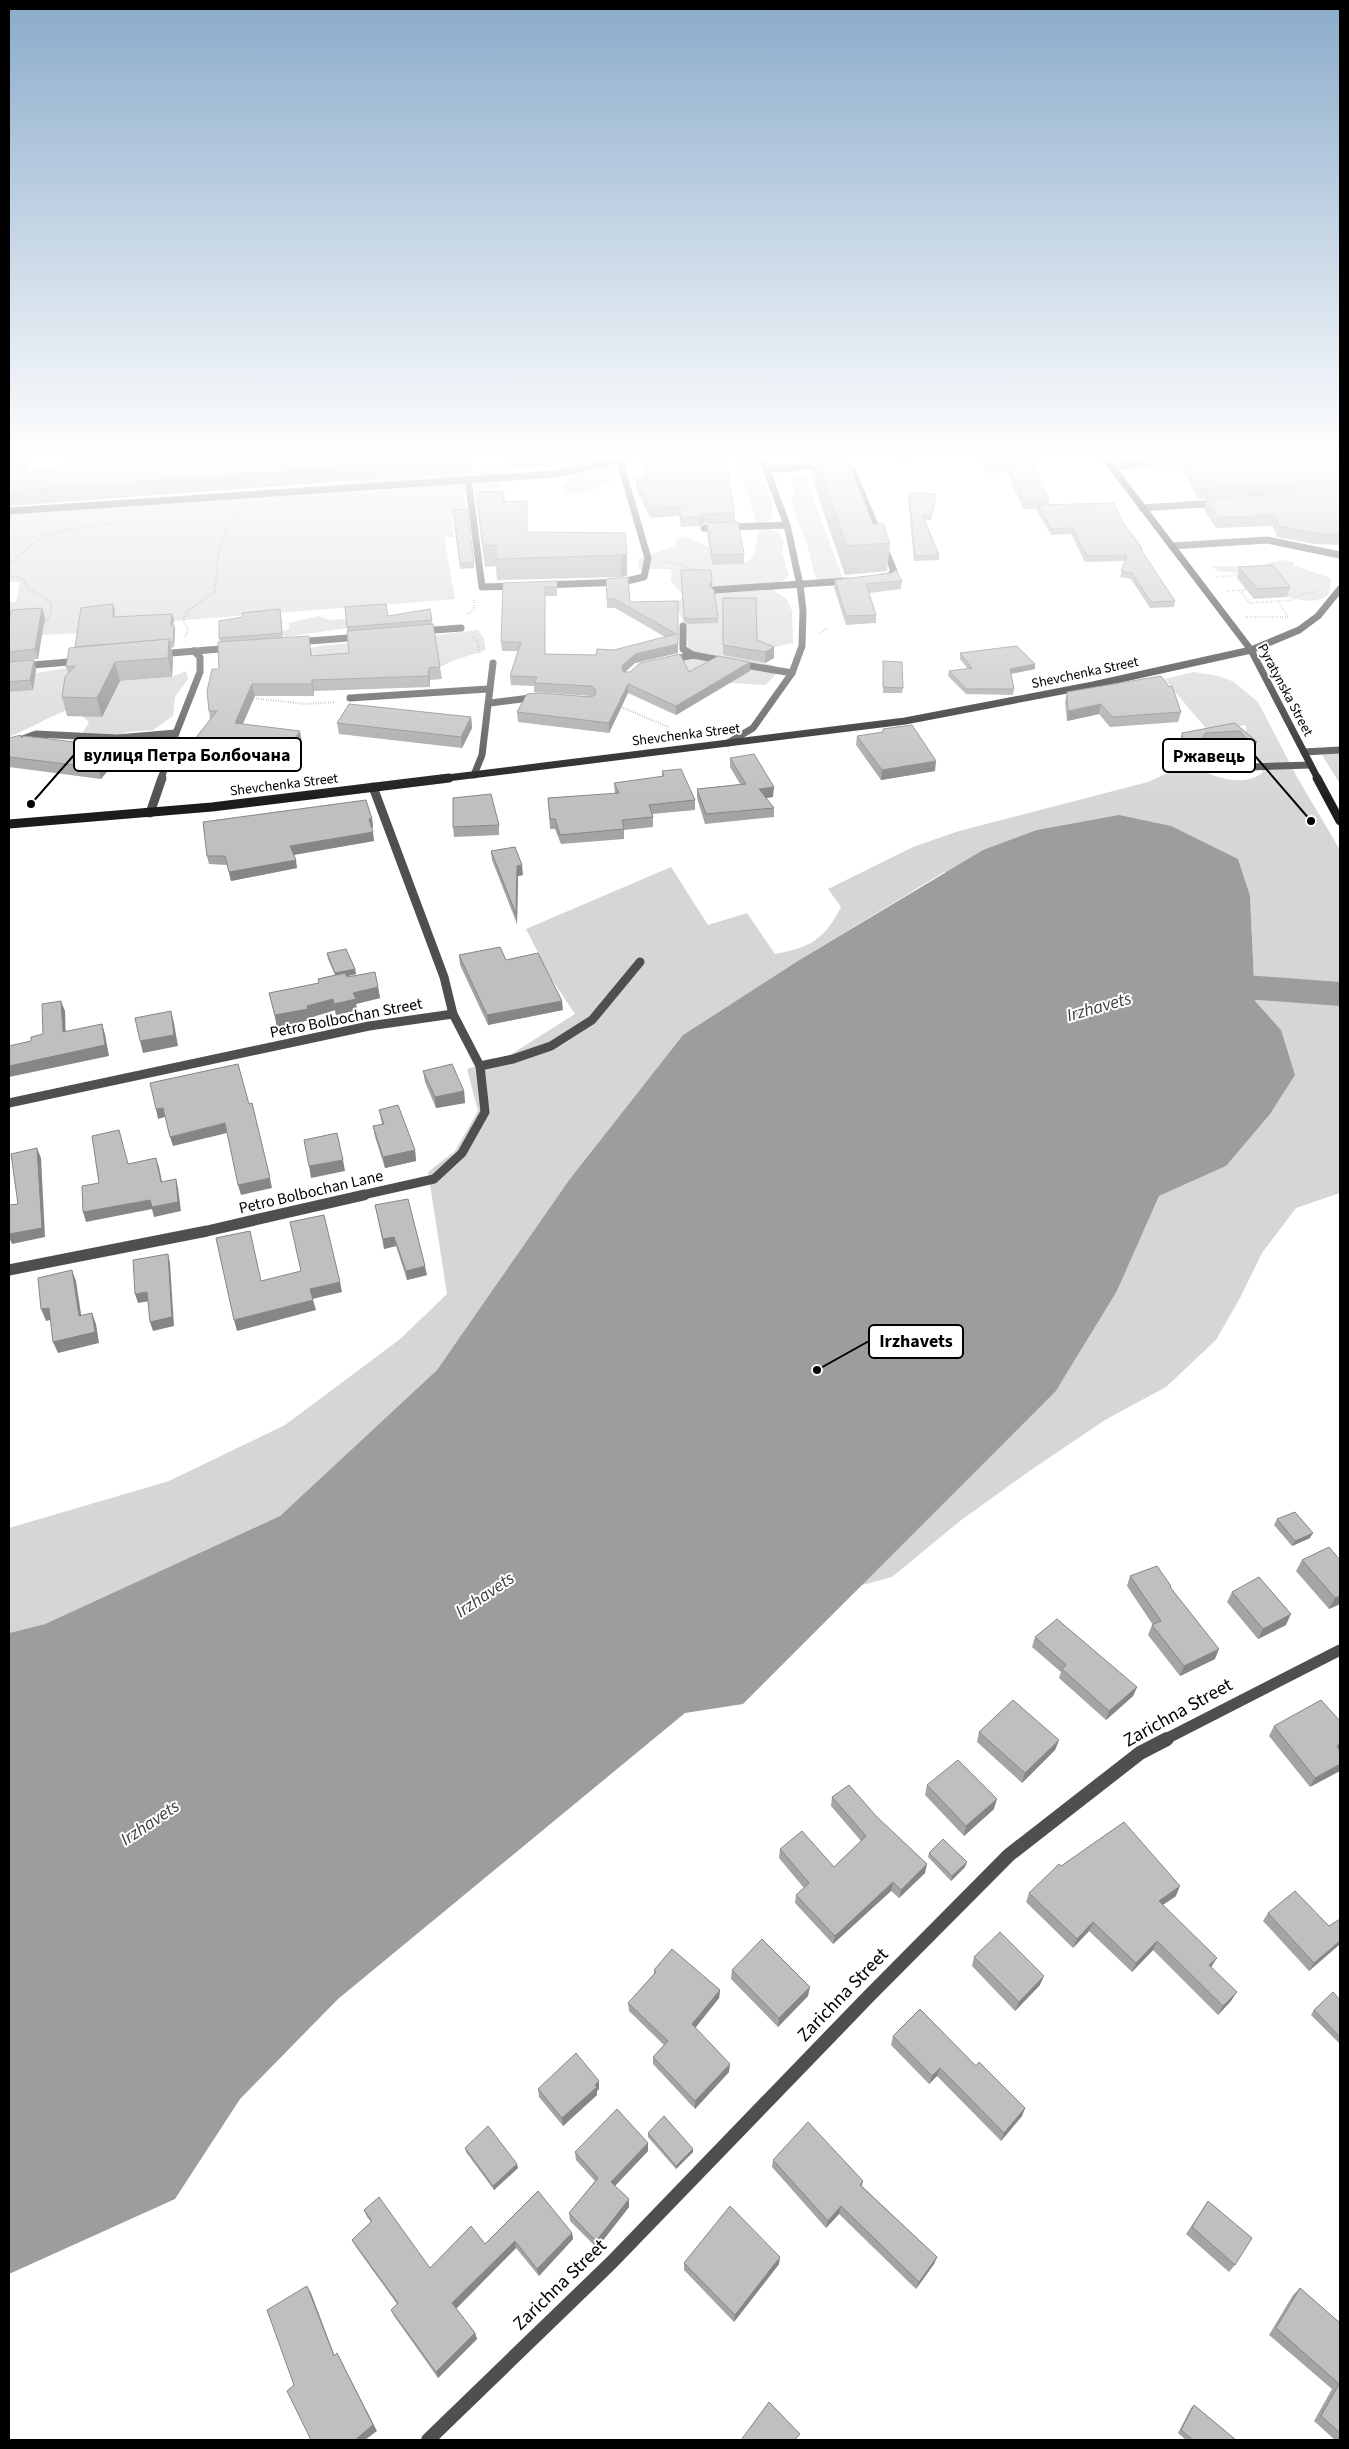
<svg xmlns="http://www.w3.org/2000/svg" width="1349" height="2449" viewBox="0 0 1349 2449" font-family="'Source Sans 3',sans-serif">
  <style>
    .green { fill: #d6d6d6 }
    .water { fill: #9d9d9d }
    .lines { fill: none; stroke-linecap: round; stroke-linejoin: round }
    .river { fill: #9d9d9d; fill-rule: evenodd }
    .path { stroke: #717171; stroke-width: 2; stroke-dasharray: 0.5 2; stroke-linecap: butt }
    .lane-far1 { stroke: #4f4f4f; stroke-width: 7 }
    .lane { stroke: #4f4f4f; stroke-width: 9 }
    .street-far3 { stroke: #4f4f4f; stroke-width: 7 }
    .street-far2 { stroke: #4f4f4f; stroke-width: 9 }
    .street-far1 { stroke: #4f4f4f; stroke-width: 11 }
    .street { stroke: #4f4f4f; stroke-width: 14 }
    .secondary-far1 { stroke: #1c1c1c; stroke-width: 7 }
    .secondary { stroke: #1c1c1c; stroke-width: 9 }
    .wall { fill: #a4a4a4 }
    .shaded-wall { fill: #868686 }
    .building { fill: #bfbfbf; stroke: #868686 }
    .labels { text-anchor: middle; dominant-baseline: central; stroke-width: 4; stroke-linejoin: round; paint-order: stroke }
    .far-street-label { font-size: 14px; fill: #000; stroke: #fff }
    .street-label { font-size: 16px; fill: #000; stroke: #fff }
    .water-label { font-size: 18px; font-style: italic; fill: #3e3e3e; stroke: #fff }
    .near-street-label { font-size: 19px; fill: #000; stroke: #fff }
    .leader { fill: none; stroke: #000; stroke-width: 2 }
    .callout-dot { fill: #000; stroke: #fff; stroke-width: 2 }
    .callout { fill: #fff; stroke: #000; stroke-width: 2 }
    .callout-label { font-size: 18px; text-anchor: middle; font-weight: bold; fill: #000 }
  </style>
  <rect width="100%" height="100%" fill="#fff"/>
  <g class="green">
    <path d="M736,458H754L755,463L752,470L759,472L772,502V520L757,524Z"/>
    <path d="M598,463L611,464L616,473L615,478C592,492 592,493 564,495L562,487L568,482C564,462 585,464 598,463Z"/>
    <path d="M511,469V479L496,489L463,492L466,509L452,516L454,537H444L455,599L172,621L79,633L24,636L9,661V602H16L20,582H9L10,513L389,490L386,484L351,486L348,481Z"/>
    <path d="M805,475L843,579L818,580L814,573L808,548L791,502L794,495L792,479Z"/>
    <path d="M759,529L772,530L780,533L784,543L782,553L789,575L773,590L787,599L792,611L793,643L751,652V660L776,666L775,675L766,685L731,683L706,672L678,677L680,659L688,646L686,628L675,603L684,597L670,580L672,574L670,569H638L639,559L675,546L676,539L683,536L709,547L712,565L743,564L753,558Z"/>
    <path d="M1283,560L1293,562L1295,566L1331,578L1329,594C1315,605 1303,600 1287,597L1271,575L1217,571L1212,566H1258Z"/>
    <path d="M319,616L329,620L352,618L348,628L285,637L281,632L290,628L288,623Z"/>
    <path d="M478,630L484,639L486,650L455,660L419,676L312,665L311,648C335,642 362,644 387,642C418,639 448,633 478,630Z"/>
    <path d="M74,667L72,685L172,677L186,671L188,679L175,697L173,716L153,730L127,732L94,745L74,748L89,722L72,708C50,716 31,728 9,737V692L33,689L36,673Z"/>
    <path d="M1194,672L1219,676L1234,682L1258,702L1297,777L1340,850V1193L1296,1208L1262,1253L1240,1298L1216,1340L1166,1387L1105,1420L1028,1472L960,1521L892,1577L859,1586L1056,1391L1117,1291L1159,1196L1226,1166L1281,1030L1255,1002L1250,896L944,872L801,959L683,1035L569,1180L437,1370L280,1516L45,1624L9,1633V1528L169,1481L285,1425L399,1340L447,1294L428,1172L455,1151L478,1111L467,1069L510,1055L575,1014L551,978L526,929L671,867L708,925L747,913L775,954C811,947 824,940 841,907L828,889L913,847L959,831L1148,782L1189,763C1207,775 1243,790 1263,772L1246,736V725L1204,732L1205,727L1164,679Z"/>
    <path d="M1340,753V784L1322,755Z"/>
  </g>
  <path class="water" d="M1119,815L1171,826L1238,859L1250,896L1255,1001L1281,1030L1295,1075L1270,1114L1226,1166L1159,1196L1117,1291L1056,1391L743,1704L685,1713L338,1999L240,2099L175,2199L9,2274V1633L45,1624L280,1516L437,1370L569,1180L683,1035L801,959L983,850L1037,830Z"/>
  <g class="lines">
    <path class="river" d="M1193,971L1340,982V1006L1193,995L1179,992L1173,983L1179,974Z"/>
    <g class="path">
      <path d="M663,561L703,571"/>
      <path d="M9,564L43,536L64,530L122,522"/>
      <path d="M9,576L23,578L28,588L51,602V614L42,626"/>
      <path d="M1216,577L1240,575"/>
      <path d="M1240,590L1250,603L1293,600L1295,596L1318,591"/>
      <path d="M1227,591L1247,590"/>
      <path d="M467,614L474,610V599"/>
      <path d="M1245,617H1288L1278,601"/>
      <path d="M819,634L829,627"/>
      <path d="M185,637L188,629L183,620L187,611L215,592L219,547L226,528L238,512"/>
      <path d="M473,637L477,640L480,654"/>
      <path d="M251,698L306,704L335,702"/>
      <path d="M619,706L668,727"/>
    </g>
    <g class="lane-far1">
      <path d="M840,467L853,472L894,571L890,576L883,577"/>
      <path d="M1112,467L1156,462"/>
      <path d="M766,470L825,465"/>
      <path d="M468,479L482,587L517,586"/>
      <path d="M1142,508L1218,503"/>
      <path d="M9,511L554,474L628,458"/>
      <path d="M704,528L787,525"/>
      <path d="M1172,546L1267,540L1340,555"/>
      <path d="M544,585L622,582L644,577L648,558L619,459"/>
      <path d="M714,590L847,581"/>
      <path d="M683,626V649L693,655"/>
      <path d="M421,631L461,628"/>
      <path d="M296,642L361,637"/>
      <path d="M159,654L232,648"/>
      <path d="M670,660L693,655L725,661"/>
      <path d="M739,664L792,673"/>
      <path d="M9,667L80,661"/>
      <path d="M350,698L488,689"/>
      <path d="M490,703L538,697"/>
      <path d="M176,733L200,672V657L194,651"/>
      <path d="M9,744L36,734L117,738L176,733L161,779"/>
      <path d="M1224,745H1237L1249,767L1310,765"/>
      <path d="M474,775L482,755L493,663"/>
    </g>
    <g class="lane">
      <path d="M150,813L162,778"/>
      <path d="M480,1066L513,1059L551,1046L592,1020L640,962"/>
    </g>
    <g class="street-far3">
      <path d="M728,743L753,728L792,673L802,646L803,611L800,585L787,525L762,458"/>
      <path d="M1304,752L1340,750"/>
    </g>
    <g class="street-far2">
      <path d="M9,1103L369,1026L453,1014"/>
      <path d="M358,1196L434,1179L462,1153L485,1112L480,1066L453,1014L444,977L373,787"/>
    </g>
    <g class="street-far1">
      <path d="M9,1270L207,1231L364,1195"/>
      <path d="M1164,1740L1340,1650"/>
    </g>
    <path class="street" d="M428,2440L612,2262L869,1996L1009,1855L1140,1753L1167,1739"/>
    <g class="secondary-far1">
      <path d="M1105,458L1251,650L1318,779"/>
      <path d="M439,779L905,721L1093,685L1251,650L1299,630L1318,616L1340,589"/>
    </g>
    <g class="secondary">
      <path d="M1317,778L1340,821"/>
      <path d="M9,824L212,807L449,778"/>
    </g>
  </g>
  <g class="wall">
    <path d="M9,458L26,470L470,458L471,472L9,506Z"/>
    <path d="M508,458H592V460L570,465L511,469Z"/>
    <path d="M660,458H725L735,513V522L704,523L699,526L681,527L679,516L650,518L636,488V479L646,478L660,461Z"/>
    <path d="M809,458H843L873,524L890,543L887,571L845,575L812,479L813,461H810Z"/>
    <path d="M892,458H913L912,461L892,460Z"/>
    <path d="M979,458H1032L1036,465L1035,469L1049,500L1048,505L1122,521L1142,548V551L1175,601L1174,607L1150,608L1131,579L1120,577L1125,561L1085,562L1071,534L1051,535L1037,511V509H1023L1007,472L987,473Z"/>
    <path d="M1340,458V545L1315,544L1277,537L1273,526L1216,528L1204,509L1206,499L1287,493H1286L1198,499L1182,470L1141,469L1143,459Z"/>
    <path d="M504,491L505,502L528,532L627,554V575L621,577L497,580L496,566L485,567L478,513L476,492Z"/>
    <path d="M909,492L936,499L931,520H925L939,555V560L914,561L908,497Z"/>
    <path d="M467,509L474,568L460,569L453,510Z"/>
    <path d="M707,523L744,554V564L712,565L707,533Z"/>
    <path d="M1239,567L1290,587L1287,597L1254,599L1237,578Z"/>
    <path d="M681,576L712,585L711,587L718,618V623L688,624L684,621Z"/>
    <path d="M606,579L630,602L678,601V653L635,663L625,672H689L750,662V671L676,715L628,693L609,733L518,722L517,712L592,696L534,692V686L511,685L510,676L518,651H502L501,642L503,583L557,581V596H545V654L596,655L665,637L615,608H607Z"/>
    <path d="M835,580L902,581L901,589L869,593L876,615V623L846,625L834,588Z"/>
    <path d="M723,598L757,640L774,647V658L765,663L723,655Z"/>
    <path d="M345,607L388,616L430,609L440,667L442,679L430,680V687L314,691V696H255L242,724L302,743L288,764L197,752L194,740L210,720L209,711L219,669L220,642L219,638L281,614L283,638L311,648L312,656L349,653Z"/>
    <path d="M115,610L114,617L172,614L174,620L173,625H174L175,630L174,647L171,648L173,658L172,677L120,681L102,717L67,716L62,697L68,673L66,667L75,647Z"/>
    <path d="M45,617L38,659L9,662V623Z"/>
    <path d="M960,653L1035,664V669L1011,674L1014,689L1013,695L966,694L948,676L949,671L968,669L960,659Z"/>
    <path d="M34,660L36,670L33,690L9,692V662Z"/>
    <path d="M883,661L903,688L902,693H883Z"/>
    <path d="M1067,692L1181,712L1178,722L1110,727L1099,714L1067,721L1065,702Z"/>
    <path d="M471,717L472,728L462,748L339,734L337,723Z"/>
    <path d="M1235,723L1257,742L1255,751H1246L1237,740L1205,741L1206,742H1236L1234,751H1231L1236,757L1234,765L1207,769L1192,752H1181L1180,741L1182,733Z"/>
    <path d="M857,736L935,771L881,780L856,745Z"/>
    <path d="M22,737L118,758L101,779L9,767V738Z"/>
    <path d="M730,758L773,797L766,798L774,808V817L705,824L697,798V789L740,784L730,767Z"/>
    <path d="M662,771L695,800V810L652,814L653,817V827L624,830V839L561,844L555,829H550L548,798L615,794L614,783L662,777Z"/>
    <path d="M372,819L373,827L372,828L374,841L294,855L297,868L231,881L227,865L209,864L207,856Z"/>
    <path d="M499,825V835L454,837L453,827Z"/>
    <path d="M491,851L523,875L518,876L517,924L492,860Z"/>
    <path d="M327,953L355,969L356,974L347,976V977L378,987L380,998L356,1004L357,1010L336,1015L335,1010L309,1018L310,1020L277,1027L269,993L319,983L318,979L335,975L328,959Z"/>
    <path d="M459,955L506,960L563,1010L488,1025L460,965Z"/>
    <path d="M423,1071L464,1091L465,1103L436,1108L425,1082Z"/>
    <path d="M379,1110L415,1150L416,1161L385,1168L375,1137L373,1126L382,1124Z"/>
    <path d="M375,1205L427,1275L407,1280L396,1246L384,1249Z"/>
    <path d="M1277,1519L1310,1538L1292,1546L1274,1525Z"/>
    <path d="M1302,1560H1340V1604L1329,1609L1296,1571Z"/>
    <path d="M1130,1576L1171,1588L1215,1659L1180,1676L1148,1635L1152,1625H1153L1127,1586Z"/>
    <path d="M1232,1592L1286,1625L1258,1639L1227,1602Z"/>
    <path d="M1035,1637L1137,1687L1133,1696L1106,1720L1059,1678L1061,1672L1032,1647Z"/>
    <path d="M1340,1721V1750L1310,1787L1269,1736L1274,1726Z"/>
    <path d="M979,1732L1059,1740L1055,1750L1022,1783L977,1742Z"/>
    <path d="M927,1785L994,1809L964,1836L925,1795Z"/>
    <path d="M832,1797L925,1873L899,1898L891,1891L833,1944L795,1903L796,1895L804,1888L779,1858L780,1849L834,1867L861,1841L831,1806Z"/>
    <path d="M929,1853L965,1867L951,1881L928,1857Z"/>
    <path d="M1061,1866L1176,1896L1163,1905L1212,1966L1211,1967L1231,2001L1218,2015L1153,1950L1132,1972L1089,1931L1073,1948L1026,1902L1029,1893Z"/>
    <path d="M1268,1913L1329,1926L1340,1919V1944L1309,1971L1263,1921Z"/>
    <path d="M974,1957L1040,1985L1015,2011L972,1966Z"/>
    <path d="M654,1970L720,1990L719,1998L695,2028L729,2072L695,2109L653,2064V2057L664,2045L629,2011L628,2003L654,1974Z"/>
    <path d="M732,1970L808,1996L778,2027L731,1979Z"/>
    <path d="M1340,2000V2044L1311,2015L1314,2010Z"/>
    <path d="M893,2036L1025,2108L1022,2116L1001,2141L937,2076L929,2084L891,2045Z"/>
    <path d="M538,2089H599L597,2091V2095L563,2126L539,2097Z"/>
    <path d="M648,2133L693,2149V2152L676,2169L648,2137Z"/>
    <path d="M648,2143V2151L615,2186L629,2207L597,2248L570,2221L569,2213L595,2181L576,2160L575,2152Z"/>
    <path d="M465,2148L518,2168L494,2190L466,2152Z"/>
    <path d="M773,2160L863,2181L862,2186L937,2257L934,2264L916,2289L839,2214L826,2228L772,2167Z"/>
    <path d="M1208,2201L1235,2265L1229,2272L1186,2234Z"/>
    <path d="M364,2210L430,2268L485,2244L572,2233L573,2239L539,2276L516,2248L456,2308L475,2333L477,2339L438,2378L394,2316L391,2310L397,2304L356,2247L352,2240L371,2222L367,2217Z"/>
    <path d="M684,2263L779,2264L734,2322L684,2270Z"/>
    <path d="M1300,2288L1340,2323V2440H1335L1314,2421L1332,2389L1269,2335L1293,2295Z"/>
    <path d="M1194,2405L1236,2440H1186L1178,2433L1191,2408Z"/>
  </g>
  <g class="shaded-wall">
    <path d="M22,458H29L23,484L19,470Z"/>
    <path d="M570,458H592V460L570,465Z"/>
    <path d="M504,491L505,512L502,502Z"/>
    <path d="M704,514V523L699,526V517Z"/>
    <path d="M627,554V575L621,577V555Z"/>
    <path d="M712,580V585L709,591V586Z"/>
    <path d="M678,601V653L635,663L622,675V666L635,654L678,644Z"/>
    <path d="M113,604L115,610L114,622L113,617Z"/>
    <path d="M42,608L45,617L38,659L35,649Z"/>
    <path d="M172,614L174,620L172,630L171,625Z"/>
    <path d="M174,625L175,630L174,647L173,642Z"/>
    <path d="M169,639L173,658L172,677L168,658Z"/>
    <path d="M774,647V658L765,663V652Z"/>
    <path d="M34,660L36,670L33,690L30,680Z"/>
    <path d="M115,662L120,681L102,717L97,698Z"/>
    <path d="M750,662V671L676,715V706Z"/>
    <path d="M1035,664V669L1009,674L1010,669Z"/>
    <path d="M429,668L430,680V687L428,676Z"/>
    <path d="M312,680L314,691V696L312,684Z"/>
    <path d="M252,684L255,696L238,735L235,723Z"/>
    <path d="M628,684V693L609,733V723Z"/>
    <path d="M1101,704L1099,714L1067,721L1068,711Z"/>
    <path d="M471,717L472,728L462,748L461,737Z"/>
    <path d="M300,731L302,743L288,764L285,752Z"/>
    <path d="M116,747L118,758L101,779L98,768Z"/>
    <path d="M1236,757L1234,765L1207,769L1209,761Z"/>
    <path d="M936,761L935,771L881,780L882,770Z"/>
    <path d="M774,787L773,797L759,799V789Z"/>
    <path d="M369,819H372L373,827L370,828Z"/>
    <path d="M373,832L374,841L292,855L290,846Z"/>
    <path d="M296,860L297,868L231,881L229,872Z"/>
    <path d="M522,865L523,875L518,876L517,924L516,914L517,866Z"/>
    <path d="M355,969L356,974L336,979L335,973Z"/>
    <path d="M378,987L380,998L356,1004L357,1010L336,1015L334,1004L353,993Z"/>
    <path d="M333,999L335,1010L309,1018L310,1020L277,1027L275,1015Z"/>
    <path d="M61,1001L65,1011L66,1042L63,1032Z"/>
    <path d="M562,1001L563,1010L488,1025L487,1015Z"/>
    <path d="M171,1011L174,1023L178,1046L143,1053L140,1041Z"/>
    <path d="M102,1024L105,1034L109,1056L9,1077V1066Z"/>
    <path d="M464,1091L465,1103L436,1108L435,1097Z"/>
    <path d="M163,1108L165,1117L158,1119L156,1109Z"/>
    <path d="M225,1123L227,1133L173,1146L170,1137Z"/>
    <path d="M37,1148L41,1158L45,1237L12,1244L9,1237V1234Z"/>
    <path d="M415,1150L416,1161L385,1168L383,1157Z"/>
    <path d="M156,1158L159,1167L164,1191L161,1182Z"/>
    <path d="M343,1160L345,1171L311,1178L309,1166Z"/>
    <path d="M270,1178L272,1188L241,1195L238,1185Z"/>
    <path d="M176,1179L178,1188L181,1211L154,1217L152,1209L86,1222L83,1212L150,1200Z"/>
    <path d="M394,1237L396,1246L384,1249L383,1239Z"/>
    <path d="M168,1254L170,1263L174,1326L153,1331L150,1322Z"/>
    <path d="M425,1266L427,1275L407,1280L406,1271Z"/>
    <path d="M72,1270L76,1281L83,1327L79,1316Z"/>
    <path d="M340,1282L342,1292L312,1299L310,1289Z"/>
    <path d="M147,1292L150,1301L138,1303L135,1294Z"/>
    <path d="M313,1300L316,1310L237,1331L234,1320Z"/>
    <path d="M49,1308L54,1319L46,1321L41,1309Z"/>
    <path d="M92,1313L96,1324L99,1343L58,1353L53,1342Z"/>
    <path d="M1313,1533L1310,1538L1292,1546L1295,1541Z"/>
    <path d="M1340,1596V1604L1329,1609L1335,1598Z"/>
    <path d="M1291,1614L1286,1625L1258,1639L1263,1629Z"/>
    <path d="M1219,1649L1215,1659L1180,1676L1184,1666Z"/>
    <path d="M1137,1687L1133,1696L1106,1720L1109,1711Z"/>
    <path d="M1059,1740L1055,1750L1022,1783L1025,1773Z"/>
    <path d="M1340,1744V1750L1332,1756L1337,1746Z"/>
    <path d="M1340,1764V1771L1310,1787L1315,1778Z"/>
    <path d="M997,1799L994,1809L964,1836L966,1826Z"/>
    <path d="M967,1862L965,1867L951,1881L952,1876Z"/>
    <path d="M927,1864L925,1873L899,1898L901,1890Z"/>
    <path d="M893,1882L891,1891L833,1944L835,1936Z"/>
    <path d="M1180,1886L1176,1896L1155,1910L1159,1901Z"/>
    <path d="M1093,1922L1089,1931L1073,1948L1077,1939Z"/>
    <path d="M1157,1941L1153,1950L1132,1972L1136,1963Z"/>
    <path d="M1340,1941V1944L1309,1971L1314,1963Z"/>
    <path d="M1217,1958L1212,1966L1204,1974L1209,1965Z"/>
    <path d="M1044,1976L1040,1985L1015,2011L1019,2002Z"/>
    <path d="M810,1987L808,1996L778,2027L779,2018Z"/>
    <path d="M720,1990L719,1998L692,2032V2024Z"/>
    <path d="M1237,1992L1231,2001L1218,2015L1223,2006Z"/>
    <path d="M730,2064L729,2072L695,2109V2101Z"/>
    <path d="M940,2068L937,2076L929,2084L932,2076Z"/>
    <path d="M599,2081V2089L597,2091V2095L563,2126L562,2118Z"/>
    <path d="M1025,2108L1022,2116L1001,2141L1004,2133Z"/>
    <path d="M648,2143V2151L611,2190V2182Z"/>
    <path d="M693,2149V2152L676,2169V2166Z"/>
    <path d="M517,2164L518,2168L494,2190L493,2186Z"/>
    <path d="M629,2199V2207L597,2248L596,2241Z"/>
    <path d="M841,2206L839,2214L826,2228L828,2221Z"/>
    <path d="M572,2233L573,2239L539,2276L537,2269Z"/>
    <path d="M515,2241L516,2248L455,2310L452,2303Z"/>
    <path d="M780,2257L779,2264L734,2322L735,2315Z"/>
    <path d="M937,2257L934,2264L916,2289L919,2282Z"/>
    <path d="M307,2286L311,2293L337,2362L334,2356Z"/>
    <path d="M475,2333L477,2339L438,2378L436,2372Z"/>
    <path d="M337,2353L377,2431L365,2440H355Z"/>
  </g>
  <g class="building">
    <path d="M9,458H22L19,470L61,467L64,458H470L9,491Z"/>
    <path d="M661,458H725L735,513L704,514L699,517L681,518L679,507L650,509L636,479L646,478V461H661Z"/>
    <path d="M816,458H843L846,464H849L873,524H883L890,543L847,546Z"/>
    <path d="M984,458H1032L1036,465H1034L1049,500L1024,501L1008,464L988,465Z"/>
    <path d="M1154,458H1340V524H1339L1340,527V534H1318L1279,526L1275,515L1219,518L1206,499L1289,493L1293,491V485L1288,483L1200,489L1184,460L1143,459Z"/>
    <path d="M504,491L502,502L527,501V532L625,533L627,554L621,555L496,559V545L483,546L476,492Z"/>
    <path d="M909,492L936,494L932,515H922L939,555L915,556Z"/>
    <path d="M1114,503L1122,521L1142,548H1140L1175,601L1151,602L1132,573L1121,571L1127,555L1087,556L1072,528L1052,529L1038,505Z"/>
    <path d="M467,509L474,563H460L453,510Z"/>
    <path d="M738,522L744,554L712,555L707,523Z"/>
    <path d="M1273,565L1290,587L1257,589L1239,567Z"/>
    <path d="M681,570H711L712,580L709,586L714,590L718,618L688,619L684,616Z"/>
    <path d="M896,570L902,581L866,584L876,615L846,616L835,580L892,573Z"/>
    <path d="M628,577L630,602L678,601V644L635,654L622,666L623,672H630L640,663L680,654L689,672L718,656L750,662L676,706L628,684L609,723L517,712L527,694L539,693L591,697L595,695L596,690L591,686L534,683L537,677L510,676L521,642H501L503,583L557,581V587H545V654L596,655L597,649L614,650L676,634L615,599H607L606,579Z"/>
    <path d="M723,598H756L757,640L774,647L765,652L723,645Z"/>
    <path d="M113,604V617L172,614L171,625H174L173,642H170L169,639L75,647L81,608Z"/>
    <path d="M386,604L388,616L430,609L432,620L347,627L345,607Z"/>
    <path d="M42,608L35,649L9,652V623L11,610Z"/>
    <path d="M280,609L282,633L219,638V621L243,617L242,613Z"/>
    <path d="M433,624L440,667L429,668L428,676L312,680V684H252L235,723L300,731L285,752L194,740L217,711H209L207,691L212,669H219L218,642L309,636L311,656L349,653L347,631Z"/>
    <path d="M169,639L168,658L115,662L97,698L62,697L65,677L75,666L66,667L69,648Z"/>
    <path d="M1017,646L1035,664L1010,669L1014,689H966L949,671L972,668L960,653Z"/>
    <path d="M34,660L30,680L9,682V662Z"/>
    <path d="M883,661L902,662L903,688L883,687Z"/>
    <path d="M1161,676L1169,687L1172,686L1181,712L1112,717L1101,704L1068,711L1067,692Z"/>
    <path d="M349,704L471,717L461,737L337,723Z"/>
    <path d="M1235,723L1257,742H1249L1240,731L1206,733L1203,737L1206,742H1236L1223,743L1236,757L1209,761L1194,743H1183L1182,733Z"/>
    <path d="M912,725L936,761L882,770L857,736L883,732V729Z"/>
    <path d="M21,735V738L24,736L116,747L98,768L9,757V738Z"/>
    <path d="M754,754L774,787L759,789L774,808L706,814L697,789L746,784L730,758Z"/>
    <path d="M681,769L695,800L649,805L653,817L622,820L624,829L560,835L555,819H550L548,798L619,793L614,783L664,776L662,771Z"/>
    <path d="M491,794L499,825L453,827V798Z"/>
    <path d="M366,800L372,819H369L373,832L290,846L296,860L229,872L225,856H207L203,822Z"/>
    <path d="M515,847L522,865L517,866L516,914L491,851Z"/>
    <path d="M500,947L506,960L538,953L562,1001L487,1015L459,955Z"/>
    <path d="M346,949L355,969L335,973L327,953Z"/>
    <path d="M375,972L378,987L353,993L356,999L334,1004L333,999L307,1006L308,1009L275,1015L269,993L319,983L318,979L345,973L347,977Z"/>
    <path d="M61,1001L63,1032L102,1024L105,1045L9,1066V1046L31,1041V1037L43,1034L42,1004Z"/>
    <path d="M171,1011L174,1035L140,1041L135,1018Z"/>
    <path d="M238,1064L249,1104L252,1103L270,1178L238,1185L225,1123L170,1137L163,1108L156,1109L150,1083Z"/>
    <path d="M452,1064L464,1091L435,1097L423,1071Z"/>
    <path d="M398,1105L415,1150L383,1157L373,1126L384,1124L379,1110Z"/>
    <path d="M119,1130L128,1164L156,1158L161,1182L176,1179L178,1202L152,1207L150,1200L83,1212L82,1186L99,1183L92,1136Z"/>
    <path d="M337,1133L343,1160L309,1166L304,1140Z"/>
    <path d="M37,1148L42,1228L9,1234V1205L18,1204L11,1154Z"/>
    <path d="M408,1199L425,1266L406,1271L394,1237L383,1239L375,1205Z"/>
    <path d="M324,1215L340,1282L310,1289L313,1300L234,1320L216,1238L250,1231L261,1281L301,1271L290,1222Z"/>
    <path d="M168,1254L172,1317L150,1322L147,1292L135,1294L133,1260Z"/>
    <path d="M72,1270L79,1316L92,1313L95,1332L53,1342L49,1308L41,1309L38,1278Z"/>
    <path d="M1295,1512L1313,1533L1295,1541L1277,1519Z"/>
    <path d="M1329,1547L1340,1560V1596L1335,1598L1302,1560Z"/>
    <path d="M1157,1566L1171,1586L1170,1587L1219,1649L1184,1666L1152,1625L1161,1621L1130,1576Z"/>
    <path d="M1259,1577L1291,1614L1263,1629L1232,1592Z"/>
    <path d="M1057,1619L1137,1687L1109,1711L1062,1669L1066,1665L1035,1637Z"/>
    <path d="M1013,1700L1059,1740L1025,1773L979,1732Z"/>
    <path d="M1321,1700L1340,1721V1744L1337,1746L1340,1751V1764L1315,1778L1274,1726Z"/>
    <path d="M958,1760L997,1799L966,1826L927,1785Z"/>
    <path d="M849,1785L876,1816L927,1864L901,1890L893,1882L835,1936L796,1895L809,1883L780,1849L802,1831L834,1867L866,1836L832,1797Z"/>
    <path d="M1124,1822L1180,1886L1159,1901L1217,1958L1209,1965L1237,1992L1223,2006L1157,1941L1136,1963L1093,1922L1077,1939L1029,1893L1059,1864L1061,1866Z"/>
    <path d="M943,1839L967,1862L952,1876L929,1853Z"/>
    <path d="M1295,1891L1329,1926L1340,1919V1941L1314,1963L1268,1913Z"/>
    <path d="M1000,1932L1044,1976L1019,2002L974,1957Z"/>
    <path d="M762,1939L810,1987L779,2018L732,1970Z"/>
    <path d="M672,1949L720,1990L692,2024L730,2064L695,2101L653,2057L668,2041L628,2003L656,1972L654,1970Z"/>
    <path d="M1333,1992L1340,2000V2037L1314,2010Z"/>
    <path d="M920,2009L976,2066L979,2062L1025,2108L1004,2133L940,2068L932,2076L893,2036Z"/>
    <path d="M576,2053L599,2081L595,2085L597,2087L562,2118L538,2089Z"/>
    <path d="M617,2109L648,2143L611,2182L629,2199L596,2241L569,2213L598,2178L575,2152Z"/>
    <path d="M664,2116L693,2149L676,2166L648,2133Z"/>
    <path d="M808,2122L863,2181L860,2185L937,2257L919,2282L841,2206L828,2221L773,2160Z"/>
    <path d="M488,2126L517,2164L493,2186L465,2148Z"/>
    <path d="M538,2191L572,2233L537,2269L515,2241L452,2303L475,2333L436,2372L391,2310L398,2303L352,2240L372,2221L364,2210L379,2197L430,2268L471,2226L485,2244Z"/>
    <path d="M1208,2201L1252,2238L1235,2265L1192,2227Z"/>
    <path d="M730,2206L780,2257L735,2315L684,2263Z"/>
    <path d="M307,2286L334,2356L337,2353L373,2425L355,2440H311L287,2391L294,2385L267,2310Z"/>
    <path d="M1300,2288L1340,2323V2433L1321,2416L1339,2384L1276,2328Z"/>
    <path d="M769,2402L800,2434L795,2440H741Z"/>
    <path d="M1194,2405L1236,2440H1193L1181,2430Z"/>
  </g>
  <linearGradient id="sky" x2="0" y2="1"><stop stop-color="#8aabca"/><stop offset="0.57" stop-color="#fff"/><stop offset="1" stop-color="#fff" stop-opacity="0"/></linearGradient>
  <rect width="1349" height="801" fill="url(#sky)"/>
  <g class="labels">
    <g class="far-street-label">
      <text transform="translate(1085 673) rotate(-12)">Shevchenka Street</text>
      <text transform="translate(1285 690) rotate(62)">Pyratynska Street</text>
      <text transform="translate(686 735) rotate(-7)">Shevchenka Street</text>
      <text transform="translate(284 785) rotate(-7)">Shevchenka Street</text>
    </g>
    <g class="street-label">
      <text transform="translate(346 1018) rotate(-11)">Petro Bolbochan Street</text>
      <text transform="translate(311 1192) rotate(-13)">Petro Bolbochan Lane</text>
    </g>
    <g class="water-label">
      <text transform="translate(1099 1007) rotate(-16)">Irzhavets</text>
      <text transform="translate(485 1595) rotate(-34)">Irzhavets</text>
      <text transform="translate(150 1823) rotate(-34)">Irzhavets</text>
    </g>
    <g class="near-street-label">
      <text transform="translate(1178 1713) rotate(-29)">Zarichna Street</text>
      <text transform="translate(843 1995) rotate(-46)">Zarichna Street</text>
      <text transform="translate(560 2285) rotate(-44)">Zarichna Street</text>
    </g>
  </g>
  <path class="leader" d="M31 804L74 755M1311 821L1255 756M817 1370L869 1341"/>
  <g class="callout-dot">
    <circle cx="31" cy="804" r="5"/>
    <circle cx="1311" cy="821" r="5"/>
    <circle cx="817" cy="1370" r="5"/>
  </g>
  <g class="callout">
    <rect x="74" y="738" width="227" height="33" rx="5"/>
    <rect x="1163" y="739" width="92" height="33" rx="5"/>
    <rect x="869" y="1325" width="94" height="33" rx="5"/>
  </g>
  <g class="callout-label">
    <text x="187" y="761">вулиця Петра Болбочана</text>
    <text x="1209" y="762">Ржавець</text>
    <text x="916" y="1347">Irzhavets</text>
  </g>
  <rect width="1349" height="2449" fill="none" stroke="#000000" stroke-width="20"/>
</svg>
